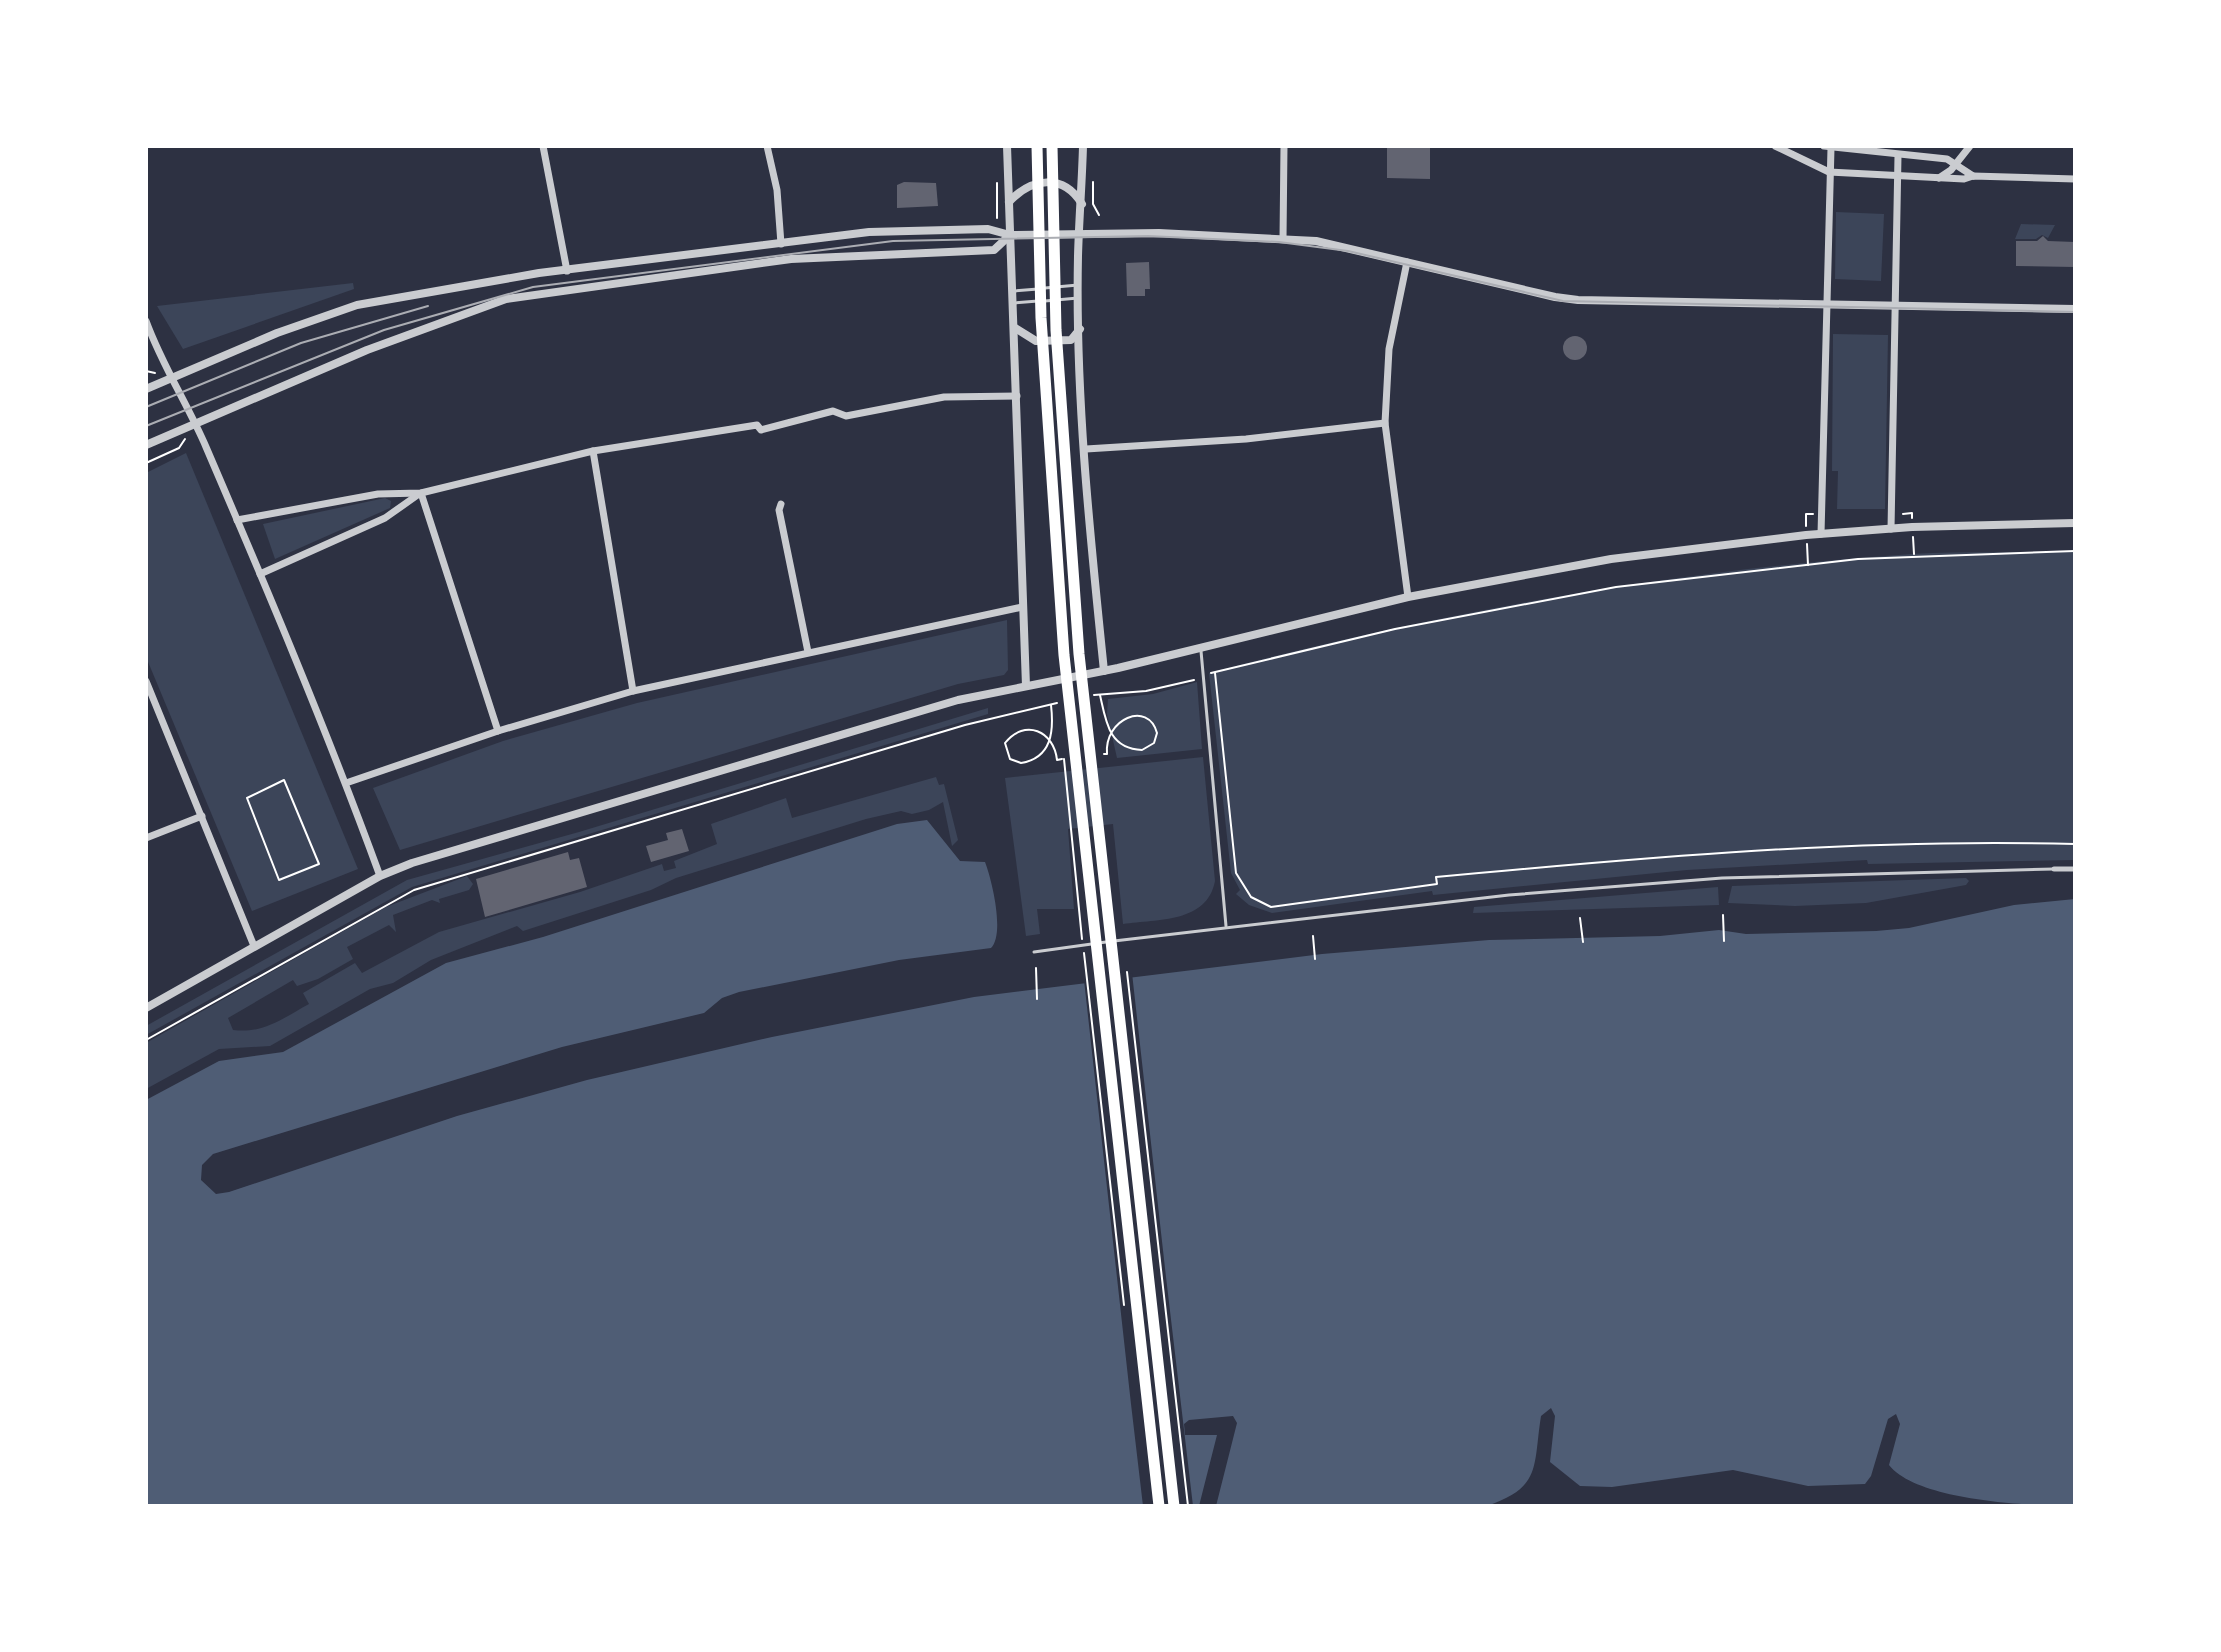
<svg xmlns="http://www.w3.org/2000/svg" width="2221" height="1652" viewBox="0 0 2221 1652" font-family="Lato,sans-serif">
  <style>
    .green { fill: #3c4559 }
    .water { fill: #4f5d75 }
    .pier { fill: #2d3142 }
    .building { fill: #626471 }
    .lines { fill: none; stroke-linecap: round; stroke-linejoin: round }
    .path { stroke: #fff; stroke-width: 2 }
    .service { stroke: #caccd0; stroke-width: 3 }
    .pedestrian { stroke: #caccd0; stroke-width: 5 }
    .minor { stroke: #caccd0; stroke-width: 7 }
    .tertiary { stroke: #caccd0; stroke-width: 8 }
    .primary { stroke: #fff; stroke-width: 11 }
    .tram { stroke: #abadb3; stroke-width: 2 }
  </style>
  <rect width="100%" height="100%" fill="#2d3142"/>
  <g class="green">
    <path d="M1836,212L1884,214L1881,281L1835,279Z"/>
    <path d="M2021,224L2055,225L2048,238L2042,235L2036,239H2015Z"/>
    <path d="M353,283L354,289L183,349L157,306Z"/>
    <path d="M1833,334L1888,335L1885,509H1837L1838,471H1832Z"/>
    <path d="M186,453L358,869L252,911L146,657V473Z"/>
    <path d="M385,498L391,501L390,508L275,559L263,524Z"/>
    <path d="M2075,552V860L1868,864L1867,860L1687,870L1433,895L1432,891L1272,913L1249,905L1236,894L1240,890L1231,873L1209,673C1439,612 1674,570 1912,554C1966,551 2021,553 2075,552Z"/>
    <path d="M1007,620L1008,670L1004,675L958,684L400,850L373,788L503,741L637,703Z"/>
    <path d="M1197,682L1202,749L1117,758L1107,714L1108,699L1153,694Z"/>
    <path d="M988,708V714L412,887L146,1035V1026L407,880L579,832Z"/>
    <path d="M1203,757L1215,881C1207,923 1158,919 1123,924L1113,824L1068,829L1074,909H1037L1040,934L1026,936L1005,778Z"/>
    <path d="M936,777L939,785L944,784L958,840L952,846L943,802L929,810L912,814L901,811L866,819L676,878L651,890L523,931L517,926L431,960L393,983L370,989L270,1046L219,1049L146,1089V1043L386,907L467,876L473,884L469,890L439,899L440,903L432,900L393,915L396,932L389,925L347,947L353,959L318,979L297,986L293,980L228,1018L233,1030C264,1034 283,1018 309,1004L303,993L355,963L362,973L439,932L580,892L662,864L664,871L676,868L674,861L717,844L711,824L786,798L792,818Z"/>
    <path d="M1966,878L1969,881L1966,885L1866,903L1795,906L1728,903L1732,886Z"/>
    <path d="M1718,887L1719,905L1473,913L1474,907Z"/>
  </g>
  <path class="water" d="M927,820L960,861L985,862C992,880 1005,934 991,948L899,960L739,992L722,998L704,1013L562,1047L213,1154L202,1165L201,1180L216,1194L229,1192L457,1116L587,1080L772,1037L974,997L1322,954L1489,940L1660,936L1719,930L1746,934L1876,931L1909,928L2014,905L2075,899V1506C2030,1506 1917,1501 1889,1465L1900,1424L1896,1414L1888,1419L1871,1476L1865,1484L1808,1486L1733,1470L1612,1487L1580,1486L1550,1462L1555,1416L1551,1408L1541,1416C1533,1467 1542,1487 1487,1506H1216L1237,1423L1233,1416L1189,1420L1184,1424L1185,1435H1217L1199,1506H146V1100L219,1061L283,1052L446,963L543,937L897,824Z"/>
  <path class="pier" d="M1132,973L1166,1277L1193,1506H1143L1131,1404L1084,980Z"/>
  <g class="building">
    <path d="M1387,146H1430V179L1387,178Z"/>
    <path d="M904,182L936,183L938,206L897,208V185Z"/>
    <path d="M2043,236L2048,241L2075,242V267L2016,266V241H2037Z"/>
    <path d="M1149,262L1150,289H1145V296H1127L1126,263Z"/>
    <circle cx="1575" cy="348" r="12"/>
    <path d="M682,829L689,851L651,862L646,846L668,840L666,833Z"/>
    <path d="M568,852L570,860L579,858L587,887L485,917L476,879Z"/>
  </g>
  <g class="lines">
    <g class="path">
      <path d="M1093,182V204L1099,215"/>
      <path d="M997,218V183"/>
      <path d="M146,371L155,373"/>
      <path d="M146,463L179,448L185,439"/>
      <path d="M1903,514L1912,513V518"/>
      <path d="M1806,526V514H1813"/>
      <path d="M1913,537L1914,554"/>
      <path d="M1807,544L1808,565"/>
      <path d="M1211,673L1395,629L1616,587L1858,559L2075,551"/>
      <path d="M1215,673L1236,873L1251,897L1271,907L1437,884L1436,877C1649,857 1861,838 2075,844"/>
      <path d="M1094,695L1146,691L1194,680"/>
      <path d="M1100,695C1106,722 1109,749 1142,750L1154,743L1157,733C1148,700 1104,719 1107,754H1104"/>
      <path d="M1051,705C1054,731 1052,758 1021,763L1010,759L1005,743C1025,718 1054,731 1057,760L1062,759"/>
      <path d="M1064,759L1082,939"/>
      <path d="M284,780L319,864L279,880L247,798Z"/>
      <path d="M1723,915L1724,941"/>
      <path d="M1580,918L1583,942"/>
      <path d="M1313,936L1315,959"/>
      <path d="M1084,953L1124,1305"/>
      <path d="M1036,968L1037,999"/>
      <path d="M1127,972L1188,1506"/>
      <path d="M146,1040L414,890L965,725L1057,703"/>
    </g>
    <g class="service">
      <path d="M1045,288L1078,285"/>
      <path d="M1014,291L1038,289"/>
      <path d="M1045,301L1078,298"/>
      <path d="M1014,303L1038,301"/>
      <path d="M1201,651L1226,926"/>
      <path d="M1114,941L1509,895L1722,878L2054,869"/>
      <path d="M1034,952L1106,942"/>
    </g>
    <path class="pedestrian" d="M2054,869H2075"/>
    <g class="minor">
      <path d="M543,146L567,271"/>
      <path d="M767,146L777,190L781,244"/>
      <path d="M1775,146L1829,172L1964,179L1973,176L2075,179"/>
      <path d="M1824,146L1947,159L1973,176"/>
      <path d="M1939,178L1951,170L1970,146"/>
      <path d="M1283,239L1284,146"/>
      <path d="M1407,262L1389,349L1385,423L1408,597"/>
      <path d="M146,321C162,365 188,405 206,447C267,589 327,731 380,876"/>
      <path d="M1086,449L1246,439L1385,423"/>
      <path d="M593,451L633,691"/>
      <path d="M421,493L498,731"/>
      <path d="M781,504L779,510L808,652"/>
      <path d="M237,520L378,494L421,493L593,451L757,425L761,430L833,411L846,416L944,397L1017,396"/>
      <path d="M1891,529L1898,156"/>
      <path d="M1821,534L1831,148"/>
      <path d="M260,574L385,518L419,494"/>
      <path d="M146,681L254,946"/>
      <path d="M346,783L498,731L633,691L1022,607"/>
      <path d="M146,838L202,816"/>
    </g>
    <g class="tertiary">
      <path d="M1007,146L1026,686"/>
      <path d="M1083,146C1082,183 1079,219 1078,256C1075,394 1090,535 1104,671"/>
      <path d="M1009,202C1031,178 1063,173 1082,204"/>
      <path d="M1015,328L1036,341L1071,340L1080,329"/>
      <path d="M146,389L277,333L357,305L539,273L869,232L988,229L1010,235L1159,233L1316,241L1555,297L1578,300L2075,309"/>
      <path d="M146,445L367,350L506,299L791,259L994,250L1010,235"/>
      <path d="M146,1008L380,876L412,863L958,700L1118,668L1408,597L1611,559L1806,535L1912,527L2075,523"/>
    </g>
    <g class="primary">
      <path d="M1037,146L1041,318L1064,655L1159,1506"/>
      <path d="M1052,146L1056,330L1079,654L1174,1506"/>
    </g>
    <g class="tram">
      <path d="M146,407L301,343L428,306"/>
      <path d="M146,426L384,330L533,287L893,241L1148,236L1279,242L1348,251L1563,301L2075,312"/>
    </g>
  </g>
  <rect width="2221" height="1652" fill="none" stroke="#ffffff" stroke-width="296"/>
</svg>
